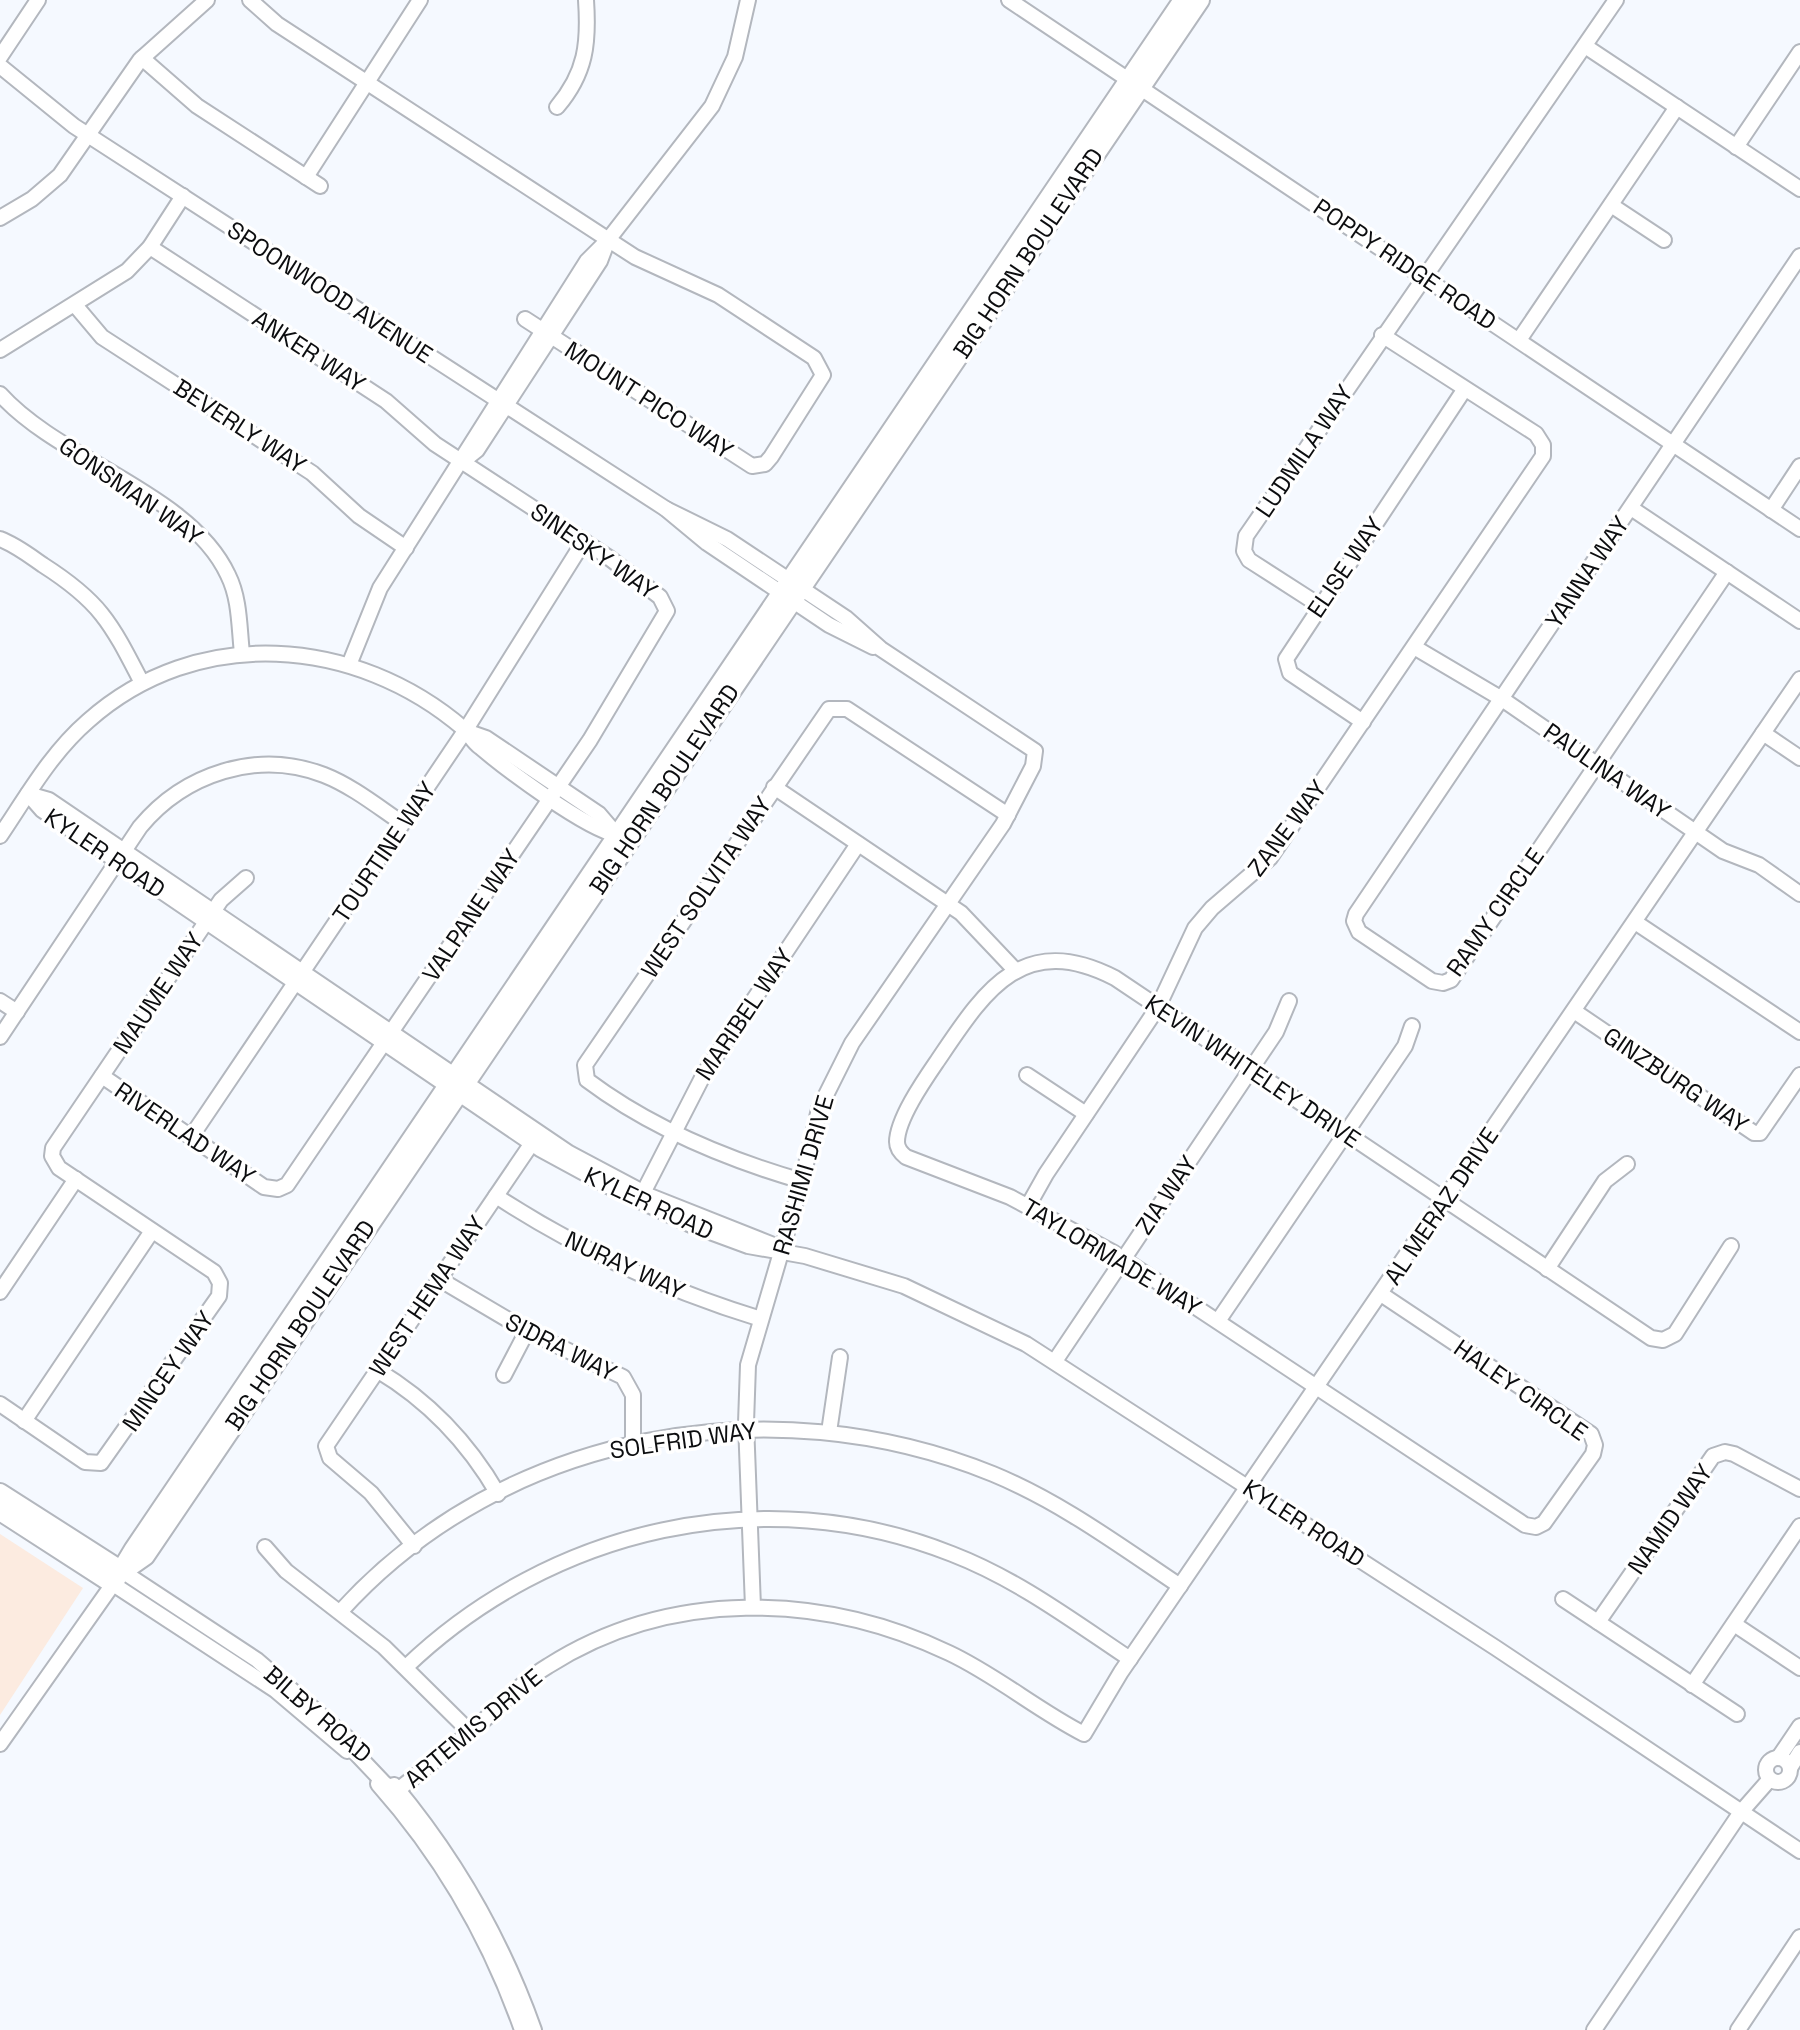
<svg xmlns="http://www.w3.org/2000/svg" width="1800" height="2030" viewBox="0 0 1800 2030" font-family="'Space Grotesk',sans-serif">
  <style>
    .education { fill: #fcebe0 }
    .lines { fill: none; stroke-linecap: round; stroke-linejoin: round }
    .minor-casing { stroke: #b3b7be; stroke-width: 18 }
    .major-casing { stroke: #b3b7be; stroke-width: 22 }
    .minor { stroke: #fff; stroke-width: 14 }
    .major { stroke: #fff; stroke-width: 18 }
    .labels { text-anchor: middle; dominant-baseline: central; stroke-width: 7; stroke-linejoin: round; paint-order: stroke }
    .street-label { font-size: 24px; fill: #0c0d0f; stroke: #fff }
  </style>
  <rect width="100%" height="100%" fill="#f5f9ff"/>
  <path class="education" d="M0,1534L83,1588L0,1715Z"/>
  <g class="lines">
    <defs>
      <g id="minor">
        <path d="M250,0L277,24L635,257L718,295L814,358L823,375L771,457L765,464L752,466L525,319"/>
        <path d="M1009,0L1800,529"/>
        <path d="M1585,46L1800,189"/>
        <path d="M0,57L38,0"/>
        <path d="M142,58L197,106L320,186"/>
        <path d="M0,66L74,126L666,509L707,543L829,625L873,647"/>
        <path d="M557,107C586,73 589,43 586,0"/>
        <path d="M1736,147L1800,52"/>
        <path d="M306,177L420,0"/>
        <path d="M1611,205L1664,240"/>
        <path d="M0,218L32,199L60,175L140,60L207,0"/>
        <path d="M75,305L102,337L312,473L359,516L406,548"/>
        <path d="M1519,340L1677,107"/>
        <path d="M0,350L127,271L150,247L183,196"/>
        <path d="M0,394C60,461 190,493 228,575C240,599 239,627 242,653"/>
        <path d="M462,462L477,450L600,261L608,240L712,106L735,57L748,0"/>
        <path d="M1631,508L1800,621"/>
        <path d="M666,509L727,539L846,618L881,649L1035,751L1033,766L1003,824L852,1043L819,1109L802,1181L748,1365L746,1423L753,1607"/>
        <path d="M1771,510L1800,466"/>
        <path d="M0,539C16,545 30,556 43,565C101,602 111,623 142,683"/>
        <path d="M1727,572L1451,980L1443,983L1432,981L1359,932L1354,921L1356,914L1800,256"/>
        <path d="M1319,605L1249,560L1244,551L1246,536L1616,0"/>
        <path d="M1414,647L1502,699L1723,851L1759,865L1800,894"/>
        <path d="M349,665L380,588L587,261L607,241"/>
        <path d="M1363,722L1290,673L1286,659L1464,390"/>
        <path d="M466,731L486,738L599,814L617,835"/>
        <path d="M1763,733L1800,758"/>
        <path d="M774,787L961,913L1016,971"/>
        <path d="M28,794L42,810L540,1149L610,1187L691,1225L748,1246L805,1256L904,1286L1026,1344L1496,1648L1800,1851"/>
        <path d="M28,794L49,800L569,1153L650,1196L771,1244"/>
        <path d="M0,836C27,796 51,753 88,721C197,624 356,636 464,729C470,735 473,742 480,747C506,769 586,829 617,835"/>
        <path d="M1635,922L1800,1032"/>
        <path d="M0,1001L17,1012"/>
        <path d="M1574,1011L1754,1133H1760L1800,1075"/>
        <path d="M0,1037L140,827C184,774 257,749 324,775C352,786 377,806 402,823"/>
        <path d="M1027,1075L1086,1114"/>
        <path d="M102,1076L264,1187L278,1189L287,1185L590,740L667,611L660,597L608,557L435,444L386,401L150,247"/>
        <path d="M191,1137L465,731L584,541"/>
        <path d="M802,1181C726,1159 651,1128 587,1080L585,1065L829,709H847L1008,815"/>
        <path d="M643,1193L704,1074L858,844"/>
        <path d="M496,1196C579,1250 666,1290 761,1319"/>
        <path d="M1028,1206L1046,1174L1158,1007L1195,928L1212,908L1270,858L1543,456V445L1536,434L1382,335"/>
        <path d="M1547,1269L1605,1181L1627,1164"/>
        <path d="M439,1279L527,1331L623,1377L633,1395V1444"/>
        <path d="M0,1292L76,1179"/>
        <path d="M1381,1294L1591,1434L1595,1445L1593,1454L1544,1523L1536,1527L1525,1525L1114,1253L1010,1197L906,1157C901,1153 897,1149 897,1142C897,1119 925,1079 938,1060C984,992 1022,930 1115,978L1651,1338L1663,1340L1675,1334L1731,1246"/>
        <path d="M1218,1321L1405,1046L1412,1026"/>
        <path d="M1055,1361L1276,1032L1289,1001"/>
        <path d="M377,1370C429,1401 468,1442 498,1494"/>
        <path d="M504,1375L527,1331"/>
        <path d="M0,1404L85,1462L101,1463L219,1296L220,1283L214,1272L59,1168L52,1156L53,1148L221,900L246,878"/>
        <path d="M24,1421L152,1231"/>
        <path d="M829,1432L840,1357"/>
        <path d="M414,1546L371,1493L330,1458L326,1446L532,1143"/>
        <path d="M265,1547L286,1571L384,1647L470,1732"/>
        <path d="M122,1571L257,1660L358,1747"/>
        <path d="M1563,1599L1737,1714"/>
        <path d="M341,1611C504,1431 772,1384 993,1474C1061,1502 1120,1546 1180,1586"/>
        <path d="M1598,1622L1713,1456L1725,1452L1734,1454L1800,1489"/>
        <path d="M1734,1624L1800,1668"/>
        <path d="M406,1667C551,1528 764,1479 952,1554C1017,1579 1073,1621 1130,1659"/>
        <path d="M1692,1685L1800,1526"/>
        <path d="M0,1744L113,1584L275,1690L347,1751"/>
        <path d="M341,1745L347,1744L385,1784L398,1790C426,1767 456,1745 483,1721C504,1702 523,1681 548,1666C669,1589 821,1592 949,1653C996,1675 1037,1710 1084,1734L1121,1672L1800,679"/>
        <path d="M1779,1757L1800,1726"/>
        <circle cx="1778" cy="1770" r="12"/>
        <path d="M1790,1768L1800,1752"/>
        <path d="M378,1784C442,1856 490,1939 522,2030"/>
        <path d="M394,1785C455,1858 502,1940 534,2030"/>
        <path d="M1594,2030L1741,1812L1770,1779"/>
        <path d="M1738,2030L1800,1937"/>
      </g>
      <g id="major">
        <path d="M0,1493L122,1571"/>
        <path d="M0,1511L113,1584L134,1549L1183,0"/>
        <path d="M125,1570L145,1556L1200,0"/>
      </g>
    </defs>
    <use href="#minor" class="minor-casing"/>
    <use href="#major" class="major-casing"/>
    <use href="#minor" class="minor"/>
    <use href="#major" class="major"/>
  </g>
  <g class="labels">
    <g class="street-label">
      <text transform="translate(1028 253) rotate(-56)">BIG HORN BOULEVARD</text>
      <text transform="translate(1405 264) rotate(34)">POPPY RIDGE ROAD</text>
      <text transform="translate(330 292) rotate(33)">SPOONWOOD AVENUE</text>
      <text transform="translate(309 351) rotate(33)">ANKER WAY</text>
      <text transform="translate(649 400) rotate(33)">MOUNT PICO WAY</text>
      <text transform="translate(240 426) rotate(33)">BEVERLY WAY</text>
      <text transform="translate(1304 451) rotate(-56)">LUDMILA WAY</text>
      <text transform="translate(131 491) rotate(35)">GONSMAN WAY</text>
      <text transform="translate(594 551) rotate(35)">SINESKY WAY</text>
      <text transform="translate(1345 567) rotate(-56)">ELISE WAY</text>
      <text transform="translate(1587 572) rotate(-56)">YANNA WAY</text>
      <text transform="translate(1607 771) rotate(35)">PAULINA WAY</text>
      <text transform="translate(664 789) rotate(-56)">BIG HORN BOULEVARD</text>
      <text transform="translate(1287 828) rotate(-53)">ZANE WAY</text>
      <text transform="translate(384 852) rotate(-56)">TOURTINE WAY</text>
      <text transform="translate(105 853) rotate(34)">KYLER ROAD</text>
      <text transform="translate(706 887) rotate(-56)">WEST SOLVITA WAY</text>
      <text transform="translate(1495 912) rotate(-55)">RAMY CIRCLE</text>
      <text transform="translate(471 915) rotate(-56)">VALPANE WAY</text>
      <text transform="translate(158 993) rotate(-56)">MAUME WAY</text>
      <text transform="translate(744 1014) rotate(-56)">MARIBEL WAY</text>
      <text transform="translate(1253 1071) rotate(34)">KEVIN WHITELEY DRIVE</text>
      <text transform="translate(1676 1080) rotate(34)">GINZBURG WAY</text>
      <text transform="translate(185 1133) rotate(34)">RIVERLAD WAY</text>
      <text transform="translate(803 1175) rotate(-74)">RASHIMI DRIVE</text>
      <text transform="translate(1166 1195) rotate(-56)">ZIA WAY</text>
      <text transform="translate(649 1203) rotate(25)">KYLER ROAD</text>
      <text transform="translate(1441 1206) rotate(-56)">AL MERAZ DRIVE</text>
      <text transform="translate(1112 1257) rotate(31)">TAYLORMADE WAY</text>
      <text transform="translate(625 1265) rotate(25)">NURAY WAY</text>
      <text transform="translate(427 1296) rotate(-56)">WEST HEMA WAY</text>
      <text transform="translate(300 1325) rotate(-56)">BIG HORN BOULEVARD</text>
      <text transform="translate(561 1347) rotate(27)">SIDRA WAY</text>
      <text transform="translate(168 1371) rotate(-55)">MINCEY WAY</text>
      <text transform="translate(1521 1390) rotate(35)">HALEY CIRCLE</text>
      <text transform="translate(683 1440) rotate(-8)">SOLFRID WAY</text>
      <text transform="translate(1670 1519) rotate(-55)">NAMID WAY</text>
      <text transform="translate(1304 1523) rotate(33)">KYLER ROAD</text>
      <text transform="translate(318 1714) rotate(41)">BILBY ROAD</text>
      <text transform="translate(473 1728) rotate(-40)">ARTEMIS DRIVE</text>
    </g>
  </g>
</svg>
